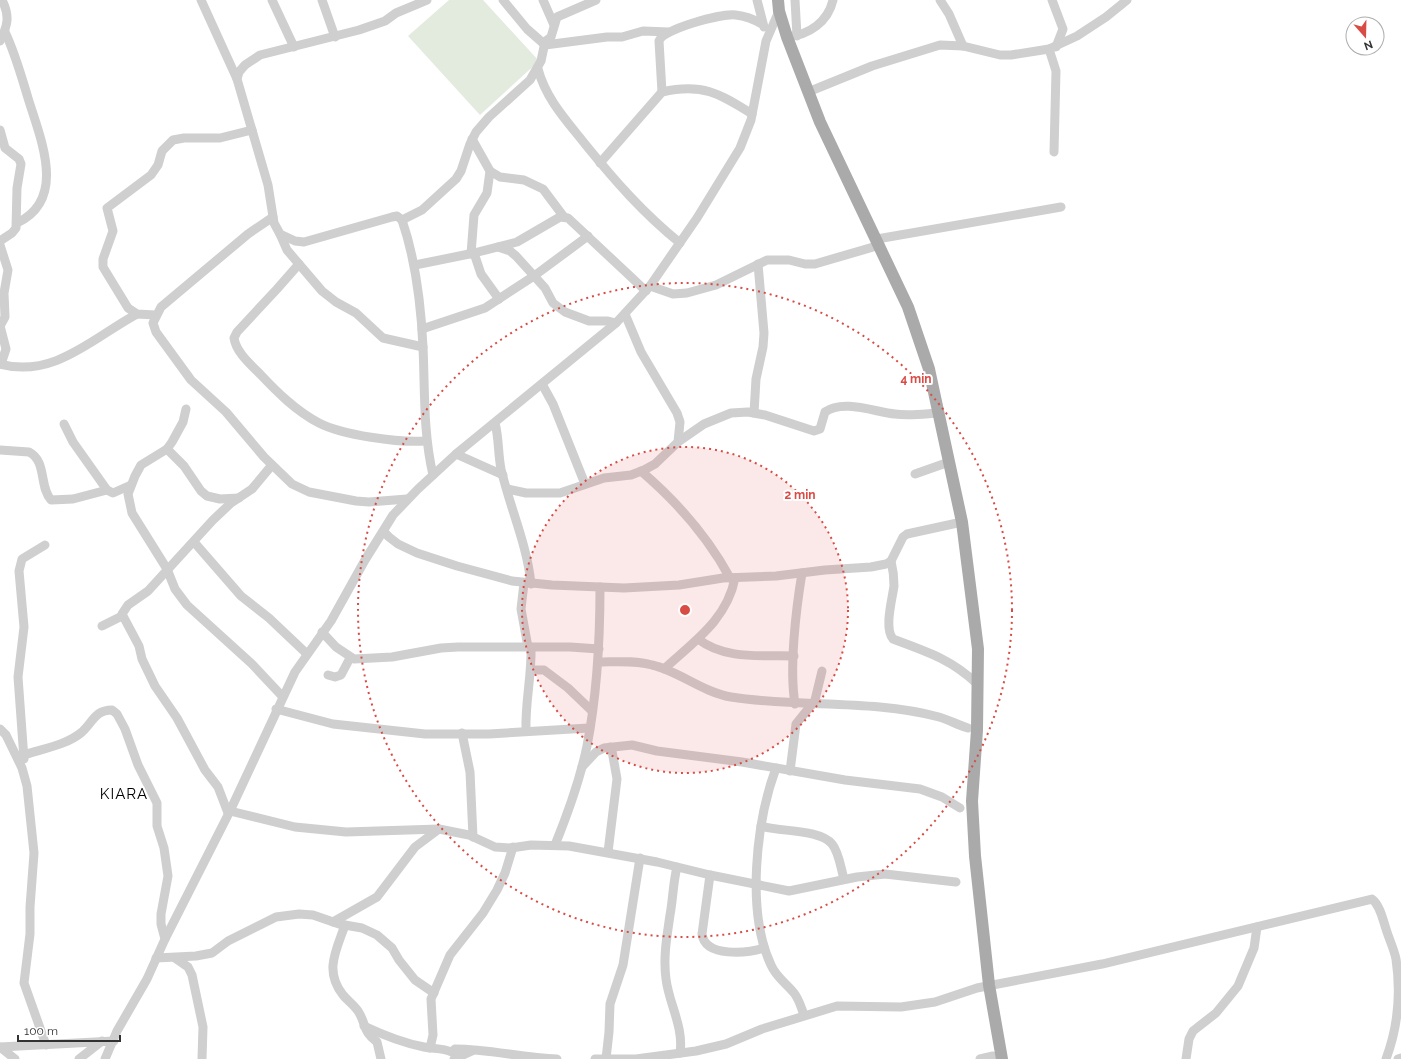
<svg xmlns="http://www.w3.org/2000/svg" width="1401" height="1059" viewBox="0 0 1401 1059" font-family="Raleway,sans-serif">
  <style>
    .green { fill: #e3eade }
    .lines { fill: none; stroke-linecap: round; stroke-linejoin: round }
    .minor { stroke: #cfcfcf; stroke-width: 9 }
    .major { stroke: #aaa; stroke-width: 12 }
    .ring { fill: none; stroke: #d84c45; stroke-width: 2; stroke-dasharray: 2 4 }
    .labels { text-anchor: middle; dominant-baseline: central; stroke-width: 4; stroke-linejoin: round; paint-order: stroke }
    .quarter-label { font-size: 15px; letter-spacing: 1px; fill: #000; stroke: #fff }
    .centre { fill: #d84c45; stroke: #fff; stroke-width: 2 }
    .ring-label { font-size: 12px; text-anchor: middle; font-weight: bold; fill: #d84c45; stroke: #fff; stroke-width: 4; stroke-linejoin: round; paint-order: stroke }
  </style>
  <rect width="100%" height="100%" fill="#fff"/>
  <path class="green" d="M449,0H483L539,61L480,115L408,36Z"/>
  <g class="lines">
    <g class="minor">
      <path d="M201,0L237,79"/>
      <path d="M272,0L294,47"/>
      <path d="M322,0L335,37"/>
      <path d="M427,0L396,13L385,21L359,30L260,55L245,65L239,72L237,79L268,185L274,223L280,234L295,241L304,242L392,217L397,216L402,220C416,261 421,304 423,347C425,390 423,432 433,475"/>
      <path d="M503,0L527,29L543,43L551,37L557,17L596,0"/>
      <path d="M543,0L554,25"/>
      <path d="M757,0L764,27"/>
      <path d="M795,0L797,36"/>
      <path d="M940,0L949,14L963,46"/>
      <path d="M1052,0L1063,29L1056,47"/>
      <path d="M5,32C15,53 21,75 28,98C40,138 68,199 17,223"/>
      <path d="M787,37C809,35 828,22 833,0"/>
      <path d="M0,41C8,25 10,16 2,0"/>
      <path d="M545,45L607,37H622L643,31L669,32"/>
      <path d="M1049,49L1056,71L1054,152"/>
      <path d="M538,69C546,99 566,120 585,144C615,181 643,213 680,243"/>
      <path d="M662,92L659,41C663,29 722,13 736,15C745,16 755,20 762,24"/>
      <path d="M808,92L872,66L940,45L963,46L1000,55H1011L1049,49L1077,36L1106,17L1127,0"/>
      <path d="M0,130L5,148L19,159L21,164L17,188L16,228L12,233L0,241"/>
      <path d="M472,139L490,171L500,177L524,180L543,189L564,217"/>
      <path d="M600,163L662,92C702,83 719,93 752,114"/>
      <path d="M273,217L248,234L161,307L153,323L156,332L191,380L226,412L264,457L292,484L309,492L356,501L369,502L407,499"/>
      <path d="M402,220L422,210L456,179L461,171L470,144L476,132L489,117L530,80L541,61L545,42"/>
      <path d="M280,234L287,250L322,291L336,302L356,313L383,338L423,347"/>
      <path d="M877,239L1061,207"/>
      <path d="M0,245L8,270L4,293L5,317L0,326"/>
      <path d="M498,247L510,251L516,256L545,288L553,303L565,312L589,321H608L616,323"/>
      <path d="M474,253L481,274L499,299"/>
      <path d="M471,254L474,215L487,193L490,171"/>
      <path d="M299,264L277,289L237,332L234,338C236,352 250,364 260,374C277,392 296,411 319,423C342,435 399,443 426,441"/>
      <path d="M415,265L474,253L517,242L560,217L568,218L646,291"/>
      <path d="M650,286L673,294L687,293L716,285L767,260H789L805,264H815L880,245"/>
      <path d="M625,314L641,352L677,413L680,422L678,442"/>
      <path d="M155,315L137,314L128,308L103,267V259L113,231L107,208L151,175L158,165L162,151L173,140L184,138H220L252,130"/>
      <path d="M0,326L6,349L1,364"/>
      <path d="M422,329L485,308L534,276L588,236"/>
      <path d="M0,364C54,379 94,337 137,314"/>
      <path d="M542,384L553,404L585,484"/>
      <path d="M186,409L183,422L172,442L167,449L141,465L135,476L128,494L132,513L167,569L175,589L187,605L252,664L282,696"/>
      <path d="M754,413L756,379L763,347L764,333L758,264"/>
      <path d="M495,423C499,438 498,454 501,469C510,508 527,544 531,584"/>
      <path d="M64,424L73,442L107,490L113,493L131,485"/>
      <path d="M167,449L184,466L201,491L207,496L220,499L239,498"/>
      <path d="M0,450L29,452C47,461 39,487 51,500L73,499L107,490"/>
      <path d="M456,454L503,475"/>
      <path d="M641,471C676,501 708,537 730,578"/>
      <path d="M915,474L949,462"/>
      <path d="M507,489L526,493H560L604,478L631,475L644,470L655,464L678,442L704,424L731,413L748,412L765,415L814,431L820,429L825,412C843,399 875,412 895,414C909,416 923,414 938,413"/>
      <path d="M384,532L389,537L398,544L417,553L457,566L512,581L552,585L624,588L679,585L723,578L776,576L825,570L871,567L886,564L891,561L903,537L907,534L962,522"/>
      <path d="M194,542L241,596L269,618L307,654"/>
      <path d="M891,561C893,569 894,578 894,586C892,600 884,629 893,639C925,651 951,659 976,683"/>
      <path d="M524,583L521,609L528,647"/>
      <path d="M102,626L122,616"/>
      <path d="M322,632L336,647L354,659L392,657L441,648L458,647H570L599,649"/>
      <path d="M698,639C725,660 761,655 794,656"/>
      <path d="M598,662C615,662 635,660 652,665C679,671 702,692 731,697C800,708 871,699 939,717C949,720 958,725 968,728"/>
      <path d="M664,669C693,642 727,620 735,578"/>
      <path d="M531,670H544L568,688L591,710"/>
      <path d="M328,675L335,677L341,675L350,658"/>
      <path d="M795,704C789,668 796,609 802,573"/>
      <path d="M814,704L822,671"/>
      <path d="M276,709L333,724L425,734H489L589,728"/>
      <path d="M0,729L6,735L22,768L27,786L34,853L30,907V934L24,983L46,1045"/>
      <path d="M526,730C525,702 532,675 531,647"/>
      <path d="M462,733L470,772L473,837"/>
      <path d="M24,755C42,749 67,745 82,732C93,722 95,710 112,710L117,714L125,729L138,765L157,803V826L164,848L168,876L161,914V924L165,939"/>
      <path d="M24,759L18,677L24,627L19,571L22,559L45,545"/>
      <path d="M582,767L596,752L604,748L632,745L657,751L742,762L845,780L920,789L942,797L960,808"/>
      <path d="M776,768C756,822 746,912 771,965C776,977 786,983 794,993C799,999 801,1007 804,1015"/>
      <path d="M790,771L796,724L812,704"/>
      <path d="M230,811L295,827L346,832L439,829L469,835L495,847L511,848L531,845L569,846L657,862L710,875L789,891L857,877L885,874L956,882"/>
      <path d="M228,813L218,787L205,770L177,718L155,686L142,659L139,646L122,614L128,605L148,591L213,520L231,503L252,489L272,465"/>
      <path d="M761,826C780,832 820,829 832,844C839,852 841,869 844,879"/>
      <path d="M555,845C568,813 580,780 587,746C597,695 600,639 600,587"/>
      <path d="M608,852L617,779L612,751L610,747"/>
      <path d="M677,867C673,883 673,899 670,915C667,936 663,957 666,979C669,1004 684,1027 680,1053"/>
      <path d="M710,875L702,934C705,958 748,953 764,948"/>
      <path d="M333,922L377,897L415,847L439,829"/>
      <path d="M345,925C336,951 324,971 343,995C348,1001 354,1005 358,1011C367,1025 362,1031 377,1042L381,1059"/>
      <path d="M156,958L196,956L212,953L228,941L276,917L299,914L313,915L339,924L362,928L377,935L392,948L399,960L415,980L434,993"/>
      <path d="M175,958L188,967L192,975L203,1027L202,1059"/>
      <path d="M364,1026C383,1035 403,1043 424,1047C434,1049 442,1048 452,1052L455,1049C489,1049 523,1058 557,1059"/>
      <path d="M0,1047L114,1041"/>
      <path d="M0,1047L15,1059"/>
      <path d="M430,1048L433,1035L431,999L450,955L483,913L497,890L505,873L513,847"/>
      <path d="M79,1059L102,1041"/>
      <path d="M105,1059L117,1031L147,979L165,939L230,811L295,672L331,621L365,560L393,515L418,489L456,454L616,323L650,286L697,218L740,148L751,120L766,41L779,11"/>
      <path d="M454,1059L472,1051"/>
      <path d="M595,1059H636L696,1051L726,1044L762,1029L837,1006L901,1007L935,1002L977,988L1102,964L1372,899C1380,905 1383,920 1386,929C1389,939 1394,949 1396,959C1401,993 1398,1027 1386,1059"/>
      <path d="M606,1059L609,1032L610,1004L623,965L640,858"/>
      <path d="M980,1059L993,1056"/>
      <path d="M1186,1059L1189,1039L1193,1031L1216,1013L1238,986L1254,948L1257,927"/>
      <path d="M1398,1059L1401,1058"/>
    </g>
    <path class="major" d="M778,0L779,11L787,37L820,122L908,307L929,369L962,522L978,649L977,730L972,801L975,856L989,985L1002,1059"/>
  </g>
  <circle cx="685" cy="610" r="163" fill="#d84c45" fill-opacity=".12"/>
  <g class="ring">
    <circle cx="685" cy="610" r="163"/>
    <circle cx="685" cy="610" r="327"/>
  </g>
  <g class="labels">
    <g class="quarter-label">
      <text x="124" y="794">KIARA</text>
    </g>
  </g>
  <circle cx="685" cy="610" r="6" class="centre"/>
  <g class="ring-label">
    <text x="916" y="383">4 min</text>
    <text x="800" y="499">2 min</text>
  </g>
  <g transform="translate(1365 36) rotate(160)"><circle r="19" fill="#ffffff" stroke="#adadad"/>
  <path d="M0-3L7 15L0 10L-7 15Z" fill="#d84c45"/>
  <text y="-6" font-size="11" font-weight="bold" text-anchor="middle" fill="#323232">N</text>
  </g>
  <path d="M18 1035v6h102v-6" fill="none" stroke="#323232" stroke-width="2"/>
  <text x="24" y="1035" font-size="12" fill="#323232" stroke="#ffffff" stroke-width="3" paint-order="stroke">100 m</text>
</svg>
